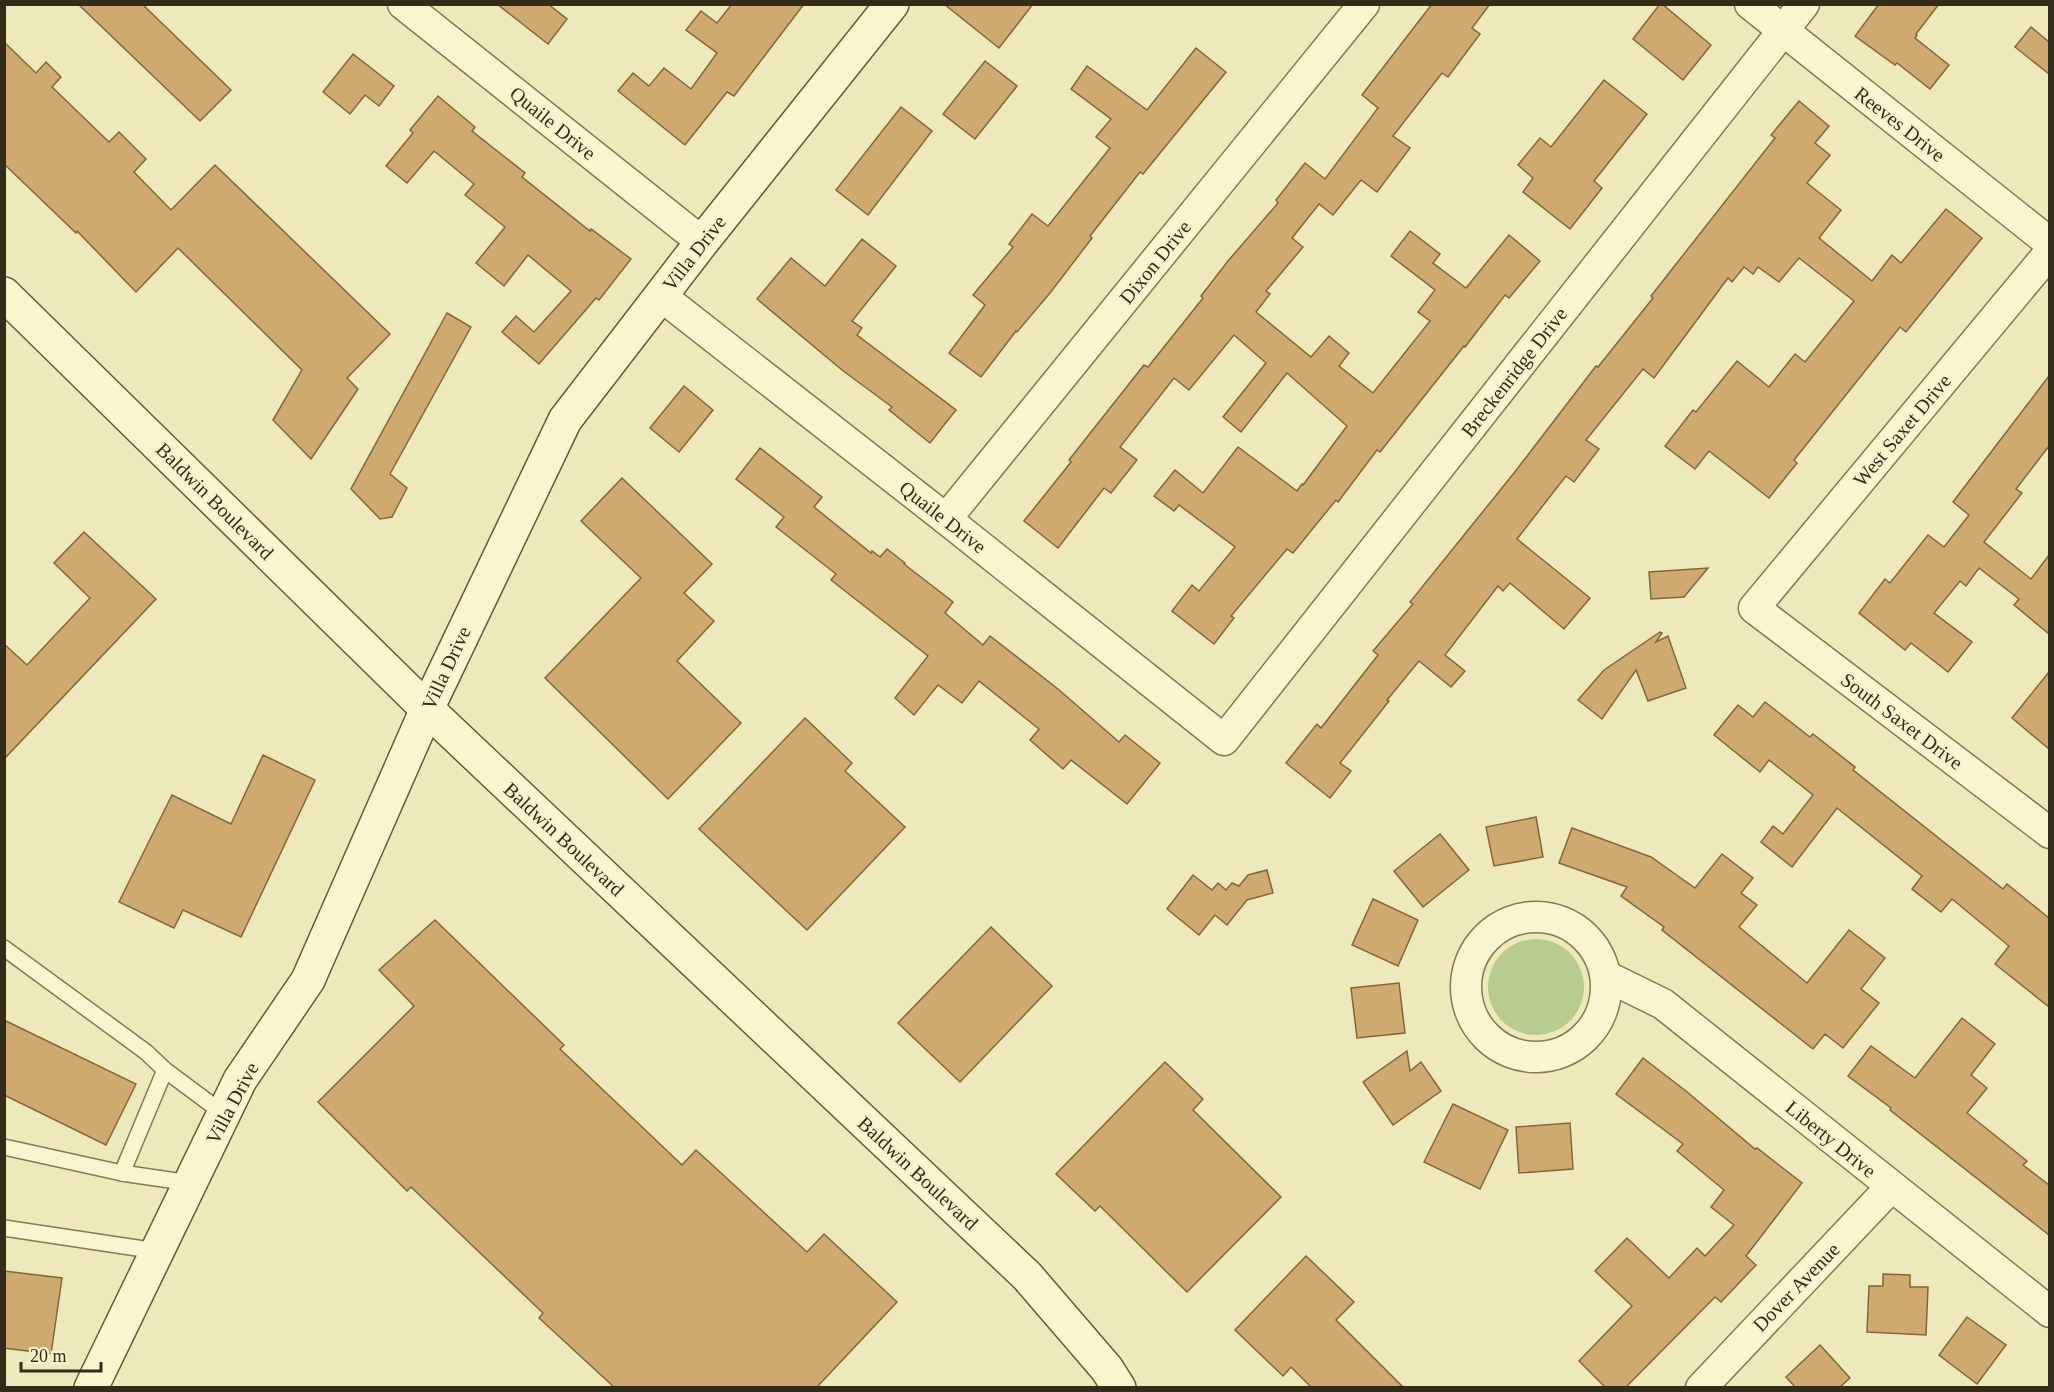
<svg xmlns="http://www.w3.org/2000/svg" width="2054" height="1392" viewBox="0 0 2054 1392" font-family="Georgia,serif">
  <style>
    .green { fill: #b9cc90 }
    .building { fill: #cea970; stroke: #85663b; stroke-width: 1.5 }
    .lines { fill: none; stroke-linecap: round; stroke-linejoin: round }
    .lane-casing { stroke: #867855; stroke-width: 18 }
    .street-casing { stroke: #867855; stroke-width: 33 }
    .secondary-casing { stroke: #675939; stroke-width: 36 }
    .lane { stroke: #f9f5ce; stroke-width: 15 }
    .street { stroke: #f9f5ce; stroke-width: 30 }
    .secondary { stroke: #f9f5ce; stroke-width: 33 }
    .labels { text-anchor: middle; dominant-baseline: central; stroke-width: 5; stroke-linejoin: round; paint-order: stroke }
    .street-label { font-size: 20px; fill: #342c1a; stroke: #f6f2cb }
  </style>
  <rect width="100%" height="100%" fill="#eee9bb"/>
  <circle class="green" cx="1536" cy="987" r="48"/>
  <g class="building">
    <path d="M78,4H142L231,90L200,121Z"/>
    <path d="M497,4H548L567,19L548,44Z"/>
    <path d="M732,4H804L734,96L727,92L685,145L618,91L633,73L649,86L664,68L691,89L717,53L686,30L701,11L717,23Z"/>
    <path d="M944,4H1033L999,48Z"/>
    <path d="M1432,4H1490L1472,28L1480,34L1448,77L1442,73L1393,136L1410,148L1377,192L1361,180L1333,215L1319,204L1292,238L1303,247L1266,291L1270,294L1256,312L1311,357L1329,336L1349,353L1339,366L1373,393L1430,321L1418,312L1435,290L1391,256L1410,231L1440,254L1433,263L1466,288L1509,235L1540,261L1509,298L1505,295L1465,347L1464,346L1380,452L1377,450L1338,502L1336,500L1293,553L1287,549L1231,616L1234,618L1214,644L1172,611L1192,585L1199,591L1235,547L1179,505L1174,511L1154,496L1175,470L1203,493L1238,447L1297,491L1302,484L1303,485L1347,426L1287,373L1241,432L1223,417L1266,363L1234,335L1189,390L1174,378L1120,447L1137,460L1111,493L1104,488L1058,548L1024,521L1071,462L1069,460L1095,427L1144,365L1148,367L1203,298L1201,296L1228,261L1278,203L1276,200L1305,163L1325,179L1378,108L1362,95Z"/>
    <path d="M1660,4H1662L1711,45L1683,80L1633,39Z"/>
    <path d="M1879,4H1939L1916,34L1917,35L1915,38L1949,65L1930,89L1897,63L1895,65L1855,36Z"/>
    <path d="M2031,27L2049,42V74L2015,47Z"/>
    <path d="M4,42L36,73L46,62L61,77L52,87L109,142L119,132L146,159L134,172L171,210L215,165L390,334L347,378L358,389L311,459L273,420L302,370L178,248L136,292L77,231L76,233L4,164Z"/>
    <path d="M1196,48L1226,72L1143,174L1140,172L1090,236L1092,238L1050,293L1017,332L1016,331L981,377L949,353L985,305L973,295L1013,247L1009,244L1032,214L1048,226L1110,148L1096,137L1111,119L1071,89L1087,66L1147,110Z"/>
    <path d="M353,54L394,86L379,106L365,95L350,114L323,92Z"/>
    <path d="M985,61L1017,86L975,139L943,114Z"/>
    <path d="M1604,80L1647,114L1594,181L1602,188L1570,229L1523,192L1533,178L1518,165L1540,138L1551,147Z"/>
    <path d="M438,96L475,127L472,131L525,173L522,177L590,231L591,229L631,259L599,300L596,298L539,364L502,332L516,316L534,332L571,291L528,255L504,286L476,263L505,227L465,195L474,184L434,151L407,183L386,166L413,133L410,130Z"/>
    <path d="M1799,101L1829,126L1815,143L1830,155L1807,183L1841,210L1819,238L1872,281L1892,255L1901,263L1946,209L1982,238L1906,332L1900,327L1794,460L1797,463L1769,498L1709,451L1695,469L1665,446L1693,410L1696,412L1737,361L1769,387L1795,354L1805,362L1854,301L1799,258L1779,282L1758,267L1753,274L1744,267L1732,282L1728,278L1654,378L1643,369L1586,440L1599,449L1574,482L1566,476L1517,539L1590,598L1564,629L1510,583L1503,591L1498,586L1445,655L1465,671L1451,687L1419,661L1387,700L1389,701L1340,763L1351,771L1330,798L1286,763L1317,724L1321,728L1378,655L1373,651L1413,604L1410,602L1514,473L1596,366L1598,367L1653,298L1651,296L1775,138L1771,135Z"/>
    <path d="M901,107L932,131L868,215L836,190Z"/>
    <path d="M862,239L896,266L852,321L862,328L857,335L956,410L930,443L889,410L892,407L842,370L757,299L791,258L825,286Z"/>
    <path d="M447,313L471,327L390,474L407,488L392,517L380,519L351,489Z"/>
    <path d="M2049,376V446L2016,489L2022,493L1984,542L2031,579L2049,555V634L2014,605L2019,599L1979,568L1966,586L1960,581L1934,613L1972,642L1948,672L1911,643L1905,650L1859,613L1885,579L1890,583L1928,535L1944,547L1969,515L1953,502Z"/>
    <path d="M684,386L713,410L679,452L650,428Z"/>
    <path d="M760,448L822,497L814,507L871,553L872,551L880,557L887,549L905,563L904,564L953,602L945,613L983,645L990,636L1058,689L1119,742L1125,735L1160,763L1127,804L1071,760L1063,769L1030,740L1039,729L979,681L962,703L938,685L914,715L895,698L928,656L831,580L836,574L776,527L784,517L736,479Z"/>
    <path d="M622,478L712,564L684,593L714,621L677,661L741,723L668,799L545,678L641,578L581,521Z"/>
    <path d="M84,532L156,599L4,759V644L27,665L90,598L54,563Z"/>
    <path d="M1708,568L1684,597L1651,599L1649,572Z"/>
    <path d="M1660,632L1662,633L1656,642L1668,636L1686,688L1648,701L1636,670L1602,719L1578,700L1604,670Z"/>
    <path d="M2049,672V749L2012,718Z"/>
    <path d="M1765,702L1810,737L1813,734L1855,767L1853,770L2003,889L2007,884L2049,918V1007L1995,964L2009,946L1952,899L1941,912L1912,889L1922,876L1837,808L1792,867L1761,842L1773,826L1783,834L1813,795L1769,760L1760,772L1714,735L1738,705L1753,717Z"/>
    <path d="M805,718L852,763L845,771L905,827L807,930L699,829Z"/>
    <path d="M263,755L315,780L241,937L183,910L174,928L119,902L172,795L231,824Z"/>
    <path d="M1536,817L1543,857L1494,866L1486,827Z"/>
    <path d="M1572,828L1651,857L1695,888L1722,854L1753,878L1741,893L1757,905L1739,927L1807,983L1849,930L1885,958L1861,989L1879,1003L1843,1048L1825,1034L1813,1049L1662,930L1664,927L1621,896L1627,887L1559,863Z"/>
    <path d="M1440,834L1469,870L1423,907L1394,871Z"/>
    <path d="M1267,870L1273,893L1247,900L1227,925L1215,915L1199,935L1167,909L1193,875L1212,890L1218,883L1226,890L1232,883L1239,886L1248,875Z"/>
    <path d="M1373,899L1418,920L1398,966L1352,945Z"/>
    <path d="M435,920L564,1045L560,1049L682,1165L696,1150L807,1252L824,1234L897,1302L816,1388H615L539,1318L543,1313L411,1187L407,1191L318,1102L414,1006L379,970Z"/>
    <path d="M991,927L1052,986L960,1082L898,1023Z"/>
    <path d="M1399,983L1405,1033L1357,1038L1351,988Z"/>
    <path d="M1962,1018L1995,1044L1971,1075L1987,1088L1967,1113L2027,1161L2023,1165L2049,1185V1235L1890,1110L1891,1108L1848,1076L1871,1046L1915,1078Z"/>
    <path d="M4,1020L136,1084L106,1145L4,1095Z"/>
    <path d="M1407,1051L1410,1071L1421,1062L1441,1091L1393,1125L1363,1082Z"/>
    <path d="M1643,1058L1686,1091L1755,1149L1757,1148L1802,1183L1746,1256L1756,1265L1721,1302L1715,1297L1625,1388H1606L1579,1361L1632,1306L1595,1271L1627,1238L1669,1278L1697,1248L1705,1256L1734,1225L1711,1207L1724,1190L1677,1151L1683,1144L1616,1094Z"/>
    <path d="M1165,1062L1203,1099L1193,1110L1281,1197L1187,1292L1100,1206L1095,1211L1056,1174Z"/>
    <path d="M1453,1104L1508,1130L1480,1189L1424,1162Z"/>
    <path d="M1570,1123L1573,1169L1519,1173L1516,1127Z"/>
    <path d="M1306,1256L1354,1302L1336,1320L1404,1388H1312L1291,1367L1283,1376L1235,1330Z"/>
    <path d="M4,1271L62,1278L51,1354L4,1348Z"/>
    <path d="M1883,1274L1910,1275V1287H1928L1926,1335L1867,1332L1869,1286H1883Z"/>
    <path d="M1967,1317L2006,1345L1977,1384L1939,1355Z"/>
    <path d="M1820,1345L1850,1378L1839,1388H1796L1786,1377Z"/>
  </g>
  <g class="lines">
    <defs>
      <g id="lane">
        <path d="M4,948L146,1052L165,1070L224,1114"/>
        <path d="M4,1147L122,1173L190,1183"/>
        <path d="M122,1173L165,1070"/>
        <path d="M4,1228L157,1251"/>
      </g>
      <g id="street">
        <path d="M403,4L702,242"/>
        <path d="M1750,4L2050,243"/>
        <path d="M2050,252L1754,608L2050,833"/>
        <path d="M661,296L946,519L1224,740L1804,4"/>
        <path d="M946,519L1364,4"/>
        <circle cx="1536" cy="987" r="70"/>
        <path d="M1606,976L1663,1004L2050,1312"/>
        <path d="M1701,1388L1891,1187"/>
      </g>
      <g id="secondary">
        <path d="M4,294L427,709L1027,1276L1107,1369L1119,1388"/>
        <path d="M91,1388L240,1080L308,980L427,709L565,420L702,242L892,4"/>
      </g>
    </defs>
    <use href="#lane" class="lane-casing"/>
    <use href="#street" class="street-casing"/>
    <use href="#secondary" class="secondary-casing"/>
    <use href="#lane" class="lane"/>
    <use href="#street" class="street"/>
    <use href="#secondary" class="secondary"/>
  </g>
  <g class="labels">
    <g class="street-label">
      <text transform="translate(553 123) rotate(39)">Quaile Drive</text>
      <text transform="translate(1900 124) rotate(38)">Reeves Drive</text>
      <text transform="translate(694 253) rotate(-52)">Villa Drive</text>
      <text transform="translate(1155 262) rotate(-51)">Dixon Drive</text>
      <text transform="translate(1514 372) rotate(-52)">Breckenridge Drive</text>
      <text transform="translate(1902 430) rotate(-50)">West Saxet Drive</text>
      <text transform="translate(215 501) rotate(45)">Baldwin Boulevard</text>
      <text transform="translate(943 517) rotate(38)">Quaile Drive</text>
      <text transform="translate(446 668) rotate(-65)">Villa Drive</text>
      <text transform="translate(1902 721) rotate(37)">South Saxet Drive</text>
      <text transform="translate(564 839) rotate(43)">Baldwin Boulevard</text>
      <text transform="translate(232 1103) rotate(-62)">Villa Drive</text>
      <text transform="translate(1831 1139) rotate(39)">Liberty Drive</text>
      <text transform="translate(918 1173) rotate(43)">Baldwin Boulevard</text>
      <text transform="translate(1796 1287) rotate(-46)">Dover Avenue</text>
    </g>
  </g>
  <rect width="2054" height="1392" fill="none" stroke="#342c1a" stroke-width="12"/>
  <path d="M21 1362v9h80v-9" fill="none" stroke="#342c1a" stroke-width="3"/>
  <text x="30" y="1362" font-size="18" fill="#342c1a" stroke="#f6f2cb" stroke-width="4.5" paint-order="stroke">20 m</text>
</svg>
